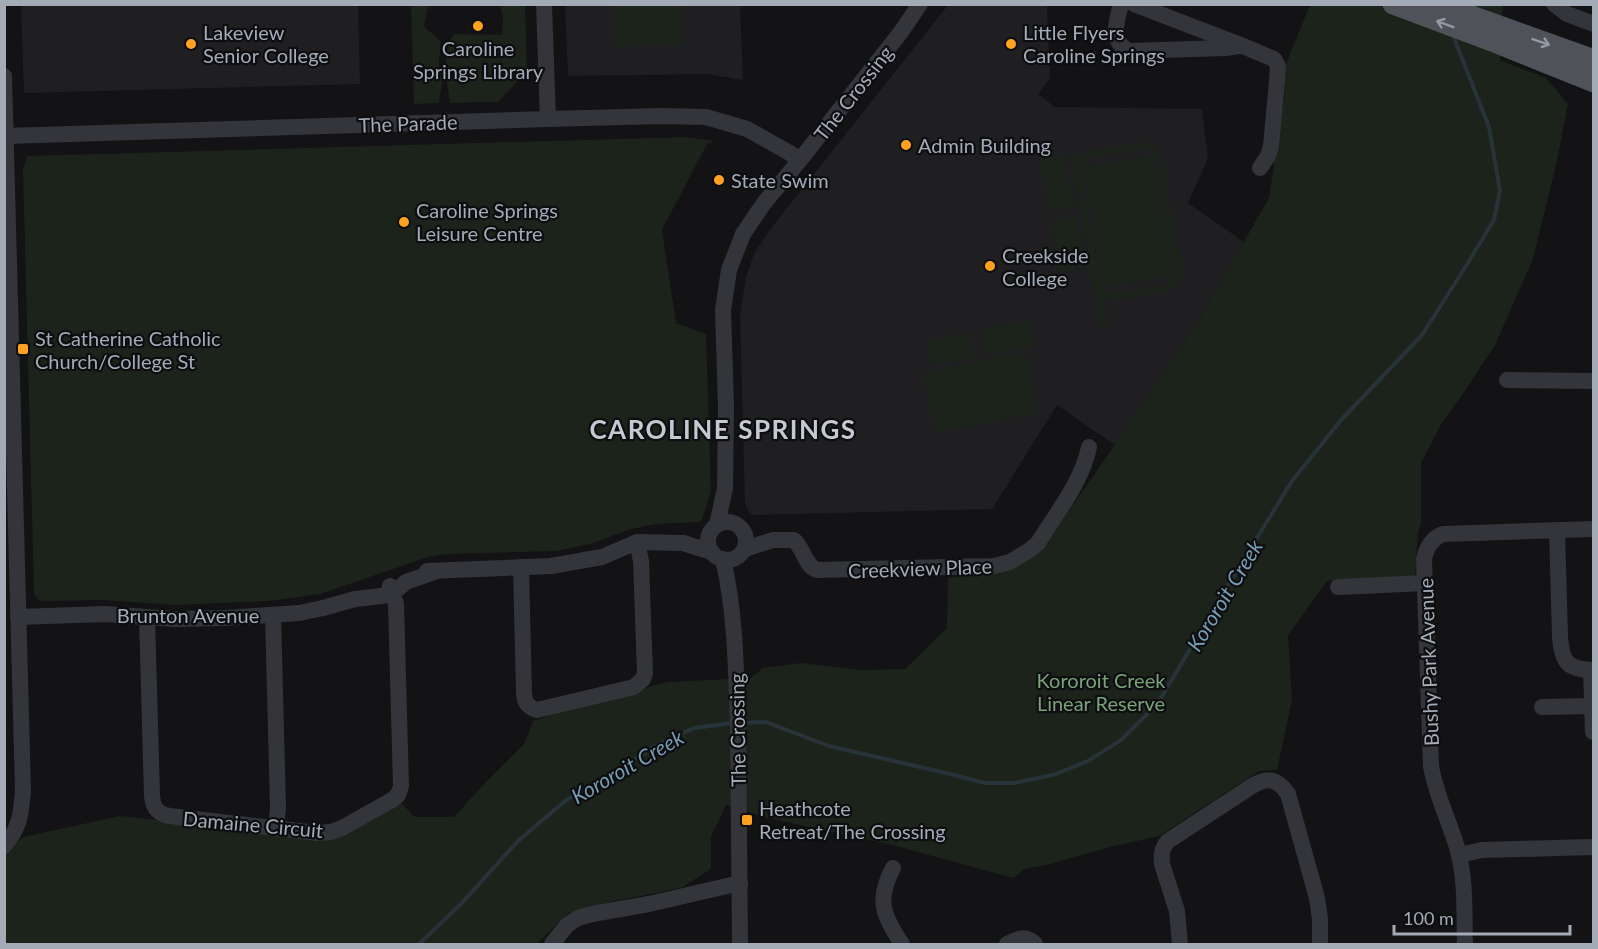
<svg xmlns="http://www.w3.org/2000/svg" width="1598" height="949" viewBox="0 0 1598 949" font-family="Lato,sans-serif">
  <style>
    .built { fill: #1f1f22 }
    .green { fill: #1b231b; fill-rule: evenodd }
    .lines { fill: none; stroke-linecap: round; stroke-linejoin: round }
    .stream { stroke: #283339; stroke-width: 4 }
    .minor { stroke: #33353a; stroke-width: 16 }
    .major { stroke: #4f5259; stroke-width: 21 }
    .oneway { stroke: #9299a3 }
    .poi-dot { fill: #ffa220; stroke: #0e0e10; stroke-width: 2 }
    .labels { text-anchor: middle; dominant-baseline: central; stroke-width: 4.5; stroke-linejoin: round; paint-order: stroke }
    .poi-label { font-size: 20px; fill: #a3abb6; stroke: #0e0e10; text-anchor: start }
    .street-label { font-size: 20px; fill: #a3abb6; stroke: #0e0e10 }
    .park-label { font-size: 20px; fill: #79a378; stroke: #0e0e10 }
    .water-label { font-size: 21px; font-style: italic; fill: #779db4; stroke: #0e0e10 }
    .district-label { font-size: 26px; font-weight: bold; letter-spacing: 1.5px; fill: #c4c9d2; stroke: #0e0e10 }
  </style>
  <rect width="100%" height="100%" fill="#131315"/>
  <g class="built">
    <path d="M21,5H358L360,84L24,93Z"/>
    <path d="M565,5H740L743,80L706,74L568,76Z"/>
    <path d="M948,5H1047L1050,78L1038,94L1055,107L1202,109L1208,158L1188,203L1244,242L1196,325L1115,445L1057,405L992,509L753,515L749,512L745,503L740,314L746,277L754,254L769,231Z"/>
  </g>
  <g class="green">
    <path d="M411,5H428L424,27L441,41L439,63L442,82L439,103L414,104Z"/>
    <path d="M500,5H525L527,72L498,102L450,103C447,80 440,55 454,34L502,35L503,18Z"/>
    <path d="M612,5H682L683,45L613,47Z"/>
    <path d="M1310,5H1503L1500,60L1546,78L1568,104L1556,165L1533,259L1495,345L1464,392L1440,426L1421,463V524L1418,532L1415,577L1327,581L1288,635L1292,700L1277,770L1259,771L1159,836L1110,847L1046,865L1025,869L1013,878L888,844L764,817L726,805L711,837V869L681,888L610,902L567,914L537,944H5L4,854L23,837L120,816L288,834L325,837L398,800L415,817H454L486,782L524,744L533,721L574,707L668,682L751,678L763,668L801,663L861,670L905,669L947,628L948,578L1007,569L1045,545L1096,472L1196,325L1269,198L1284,98L1286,64Z"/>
    <path d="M686,137L715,141L707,144L662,230L676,323L706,334L711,492L702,519L699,522L656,524L631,529L590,544L556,551L447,554L428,557L320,594L269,601L175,605L103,600L44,601L38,600L34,594L23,170L27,156Z"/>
    <path d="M1140,142C1151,143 1158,148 1162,158L1181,268L1180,278L1177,284L1166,292L1116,300L1103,297L1108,327L1101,328L1071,154L1078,153L1079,158L1089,151ZM1140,149L1149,151L1156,159L1174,273L1172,279L1164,286L1110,293L1106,291L1100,282L1081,171C1082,164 1085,161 1091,157Z"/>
    <path d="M1065,155L1074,207L1048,212L1039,159Z"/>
    <path d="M1152,155L1173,276L1104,288L1083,167Z"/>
    <path d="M1076,216L1085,268L1059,273L1050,220Z"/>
    <path d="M1028,320L1033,347L984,356L979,330Z"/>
    <path d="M970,332L975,358L932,366L927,340Z"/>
    <path d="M1026,352L1038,413L934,433L923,372Z"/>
  </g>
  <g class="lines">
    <g class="stream">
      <path d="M743,723L766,722L829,746L946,773L985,783H1014L1053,775L1088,761L1121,740L1158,703L1225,590L1292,481L1342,419L1422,335L1466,266L1494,220L1500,191L1489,127L1452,33"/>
      <path d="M419,944L461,904L518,841L565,801L621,768L657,745L694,728L733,723"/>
    </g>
    <g class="minor">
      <path d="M544,4L548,119"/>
      <path d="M1121,4C1116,22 1110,42 1129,51L1225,48L1239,46"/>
      <path d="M1134,4L1243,46L1274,59L1278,66L1277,81L1271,146L1268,156L1260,168"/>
      <path d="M1554,4L1567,14L1594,24"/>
      <path d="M4,76L23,791C21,814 20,828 4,846"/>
      <path d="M6,136L548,119L660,116L706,117L747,129L788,152L800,160"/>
      <path d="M1507,380L1594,381"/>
      <circle cx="727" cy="541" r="19"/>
      <path d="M717,525L725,488L726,406L723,310L729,270L743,234L764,203L800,160L901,32L920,4"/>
      <path d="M1557,530L1560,637C1562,662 1567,670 1594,670"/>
      <path d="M745,549L773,540H794C804,549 805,566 817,570L994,566L1010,562L1031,549L1038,543C1057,512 1082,482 1089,447"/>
      <path d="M723,559C736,615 736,672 738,728C739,800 740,872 740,944"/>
      <path d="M521,567L524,694C525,703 528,707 537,710L634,687L643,679L645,673L641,561L637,542"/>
      <path d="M427,571L551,566L602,557L637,542L683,543L712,552"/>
      <path d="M1338,587L1426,583"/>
      <path d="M273,615L278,808L276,828"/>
      <path d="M18,617L105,614L174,619L225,618L299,613L323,608L355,599L382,596L399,588L406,582L437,571"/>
      <path d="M147,617L152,796C153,808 158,814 170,816L317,833L331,832L342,828L392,800L398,795L401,786L396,604L390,586"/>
      <path d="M1591,670L1593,732"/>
      <path d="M1542,707L1593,706"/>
      <path d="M1459,855L1482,850L1594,847"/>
      <path d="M893,868C876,900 883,916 902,944"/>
      <path d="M552,944L567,925L578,918L592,914L649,904L740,883"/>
      <path d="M1007,944C1018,938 1026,935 1035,944"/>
      <path d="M1180,944L1177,911L1162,864C1161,854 1162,848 1168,841L1252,786C1268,777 1277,778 1288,794L1317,898L1320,919V944"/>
      <path d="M1465,944C1464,914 1466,881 1458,851C1450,822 1436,796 1431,766L1424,559C1427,547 1431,539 1443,534L1594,529"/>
    </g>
    <g class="major">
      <path d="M1393,4L1497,43L1594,82"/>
      <path d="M1438,4L1594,60"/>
    </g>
  </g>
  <defs><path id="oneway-shaft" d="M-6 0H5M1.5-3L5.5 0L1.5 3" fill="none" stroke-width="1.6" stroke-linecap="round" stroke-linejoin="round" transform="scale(1.5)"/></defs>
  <g class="oneway">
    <use href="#oneway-shaft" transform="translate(1445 24) rotate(-160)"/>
    <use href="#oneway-shaft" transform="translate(1541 42) rotate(19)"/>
  </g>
  <g class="poi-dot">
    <circle cx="478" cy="26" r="6"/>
    <circle cx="191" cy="44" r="6"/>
    <circle cx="1011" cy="44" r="6"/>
    <circle cx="906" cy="145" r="6"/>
    <circle cx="719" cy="180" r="6"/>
    <circle cx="404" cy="222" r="6"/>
    <circle cx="990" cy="266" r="6"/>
    <rect x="17" y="343" width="12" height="12" rx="3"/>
    <rect x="741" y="814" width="12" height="12" rx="3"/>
  </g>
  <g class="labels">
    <g class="poi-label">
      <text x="203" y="32">Lakeview<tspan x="203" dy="23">Senior College</tspan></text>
      <text x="1023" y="32">Little Flyers<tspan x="1023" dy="23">Caroline Springs</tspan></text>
      <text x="478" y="48" text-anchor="middle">Caroline<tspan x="478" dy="23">Springs Library</tspan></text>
      <text x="918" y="145">Admin Building</text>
      <text x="731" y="180">State Swim</text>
      <text x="416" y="210">Caroline Springs<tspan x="416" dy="23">Leisure Centre</tspan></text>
      <text x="1002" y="255">Creekside<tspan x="1002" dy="23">College</tspan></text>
      <text x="35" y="338">St Catherine Catholic<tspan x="35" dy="23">Church/College St</tspan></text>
      <text x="759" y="808">Heathcote<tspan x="759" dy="23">Retreat/The Crossing</tspan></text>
    </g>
    <g class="street-label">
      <text transform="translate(853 93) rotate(-52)">The Crossing</text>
      <text transform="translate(408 123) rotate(-2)">The Parade</text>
      <text transform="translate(920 568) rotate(-2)">Creekview Place</text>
      <text x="188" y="615">Brunton Avenue</text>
      <text transform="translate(1428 662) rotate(-92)">Bushy Park Avenue</text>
      <text transform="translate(737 730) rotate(-91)">The Crossing</text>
      <text transform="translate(253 824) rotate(5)">Damaine Circuit</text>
    </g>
    <g class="park-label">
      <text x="1101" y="680">Kororoit Creek<tspan x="1101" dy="23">Linear Reserve</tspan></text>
    </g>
    <g class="water-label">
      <text transform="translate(1224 595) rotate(-59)">Kororoit Creek</text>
      <text transform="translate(627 766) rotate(-30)">Kororoit Creek</text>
    </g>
    <g class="district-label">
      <text x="723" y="429">CAROLINE SPRINGS</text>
    </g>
  </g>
  <rect width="1598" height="949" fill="none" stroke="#a3abb6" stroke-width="12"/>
  <path d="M1394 925v9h176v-9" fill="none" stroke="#a3abb6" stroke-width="3"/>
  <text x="1403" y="925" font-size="18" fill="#a3abb6" stroke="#0e0e10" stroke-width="4.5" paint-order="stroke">100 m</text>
</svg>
